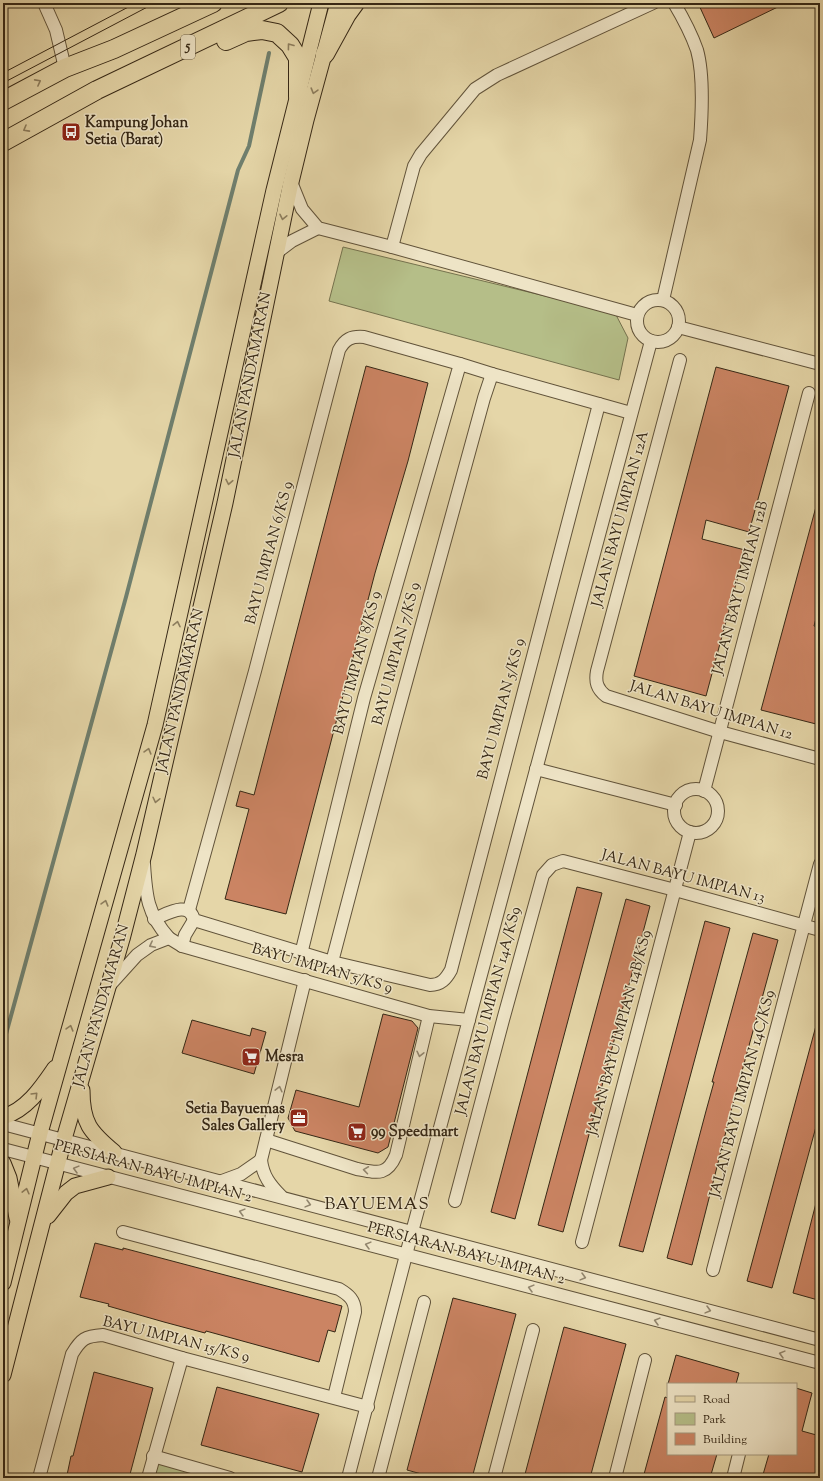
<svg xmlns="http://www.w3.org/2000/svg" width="823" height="1481" viewBox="0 0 823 1481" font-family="'Sorts Mill Goudy',serif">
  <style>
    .green { fill: #b5be88; stroke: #75724e }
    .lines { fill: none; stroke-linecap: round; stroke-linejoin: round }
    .stream { stroke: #6f7f6e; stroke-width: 4 }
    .building { fill: #cb8463; stroke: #352715 }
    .minor-casing { stroke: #61533a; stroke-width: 14 }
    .major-casing { stroke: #352715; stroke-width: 17 }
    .highway-casing { stroke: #352715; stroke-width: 20 }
    .minor { stroke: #eee4c6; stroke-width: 12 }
    .major { stroke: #e5d6a8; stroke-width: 15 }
    .highway { stroke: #e5d6a8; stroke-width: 18 }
    .tram { stroke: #352715; stroke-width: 1 }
    .oneway { stroke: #8d7e5e }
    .oneway2 { stroke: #92866e }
    .labels { text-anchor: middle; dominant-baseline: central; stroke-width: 3; stroke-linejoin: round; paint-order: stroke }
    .shield { fill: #eee4c6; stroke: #6c604a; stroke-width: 1 }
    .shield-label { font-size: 14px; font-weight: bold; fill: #352715 }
    .poi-label { font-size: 15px; font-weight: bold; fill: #352715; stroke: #eee4c6; text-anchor: start }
    .street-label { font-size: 15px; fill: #352715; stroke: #eee4c6 }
    .quarter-label { font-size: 17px; letter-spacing: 1px; fill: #352715; stroke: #eee4c6 }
  </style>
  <rect width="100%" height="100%" fill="#e5d6a8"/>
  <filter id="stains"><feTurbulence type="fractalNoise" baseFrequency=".005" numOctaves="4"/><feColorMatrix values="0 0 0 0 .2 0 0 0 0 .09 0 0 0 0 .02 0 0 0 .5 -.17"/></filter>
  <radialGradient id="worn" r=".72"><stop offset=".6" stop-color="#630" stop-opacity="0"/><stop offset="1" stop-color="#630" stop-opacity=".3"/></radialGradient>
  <g class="green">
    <path d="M343,247L615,313L628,338L619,380L329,301Z"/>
    <path d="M153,1456L240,1478H148Z"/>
  </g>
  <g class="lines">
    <path class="stream" d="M3,1045L126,597L238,170L249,146L269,53"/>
  </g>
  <g class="building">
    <path d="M698,3H786L714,38Z"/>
    <path d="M366,366L428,383L408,461L375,573L286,914L225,899L249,809L236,806L240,791L254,795Z"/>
    <path d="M716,367L789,386L749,532L706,520L702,539L745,550L706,696L634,676Z"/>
    <path d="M817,503H820V603L814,626L820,627V725L761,710Z"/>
    <path d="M577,887L602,893L515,1219L491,1212Z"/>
    <path d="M626,899L650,906L563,1232L538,1225Z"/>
    <path d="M705,921L730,928L643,1252L619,1246Z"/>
    <path d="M753,933L778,940L733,1104L692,1265L667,1258L706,1111L714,1082H712Z"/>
    <path d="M383,1014L412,1021L418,1028L388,1147L378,1153L295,1131L288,1118L296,1090L359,1107Z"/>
    <path d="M192,1020L250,1036L252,1028L266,1032L254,1074L182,1053Z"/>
    <path d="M817,1022H820V1112L772,1288L747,1281Z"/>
    <path d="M816,1203H820V1291L818,1300L793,1293Z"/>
    <path d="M95,1243L123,1250V1248L342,1306L335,1332L328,1330L319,1362L206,1331L205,1333L164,1322L108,1306L109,1304L80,1297Z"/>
    <path d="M453,1298L516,1314L472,1478H436L407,1470Z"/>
    <path d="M564,1327L626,1344L590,1478H524Z"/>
    <path d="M676,1355L739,1373L736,1384H668Z"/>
    <path d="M94,1372L153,1388L129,1478H78L67,1475L71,1456H73Z"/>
    <path d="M217,1387L319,1414L302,1472L201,1445Z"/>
    <path d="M796,1388L812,1393L802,1431L820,1436V1478H762L769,1454H796Z"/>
    <path d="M665,1397L668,1398V1454H717L710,1478H643Z"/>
  </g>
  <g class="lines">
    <defs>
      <g id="minor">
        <path d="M44,3L56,30L65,68"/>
        <path d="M291,182L302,209L318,228L392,247L637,315"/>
        <path d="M392,247L414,166L421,154L475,89L497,75L653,3"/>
        <path d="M276,253L292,241L318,228"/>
        <circle cx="658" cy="321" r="21"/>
        <path d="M663,300L700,140C702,114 704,75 697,50C691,33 683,18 674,3"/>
        <path d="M678,327L820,364"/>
        <path d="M680,360L597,671C595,682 597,689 606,696L720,732L820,759"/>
        <path d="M460,364L492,374"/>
        <path d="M599,404L631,413"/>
        <path d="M536,769L676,805"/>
        <circle cx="696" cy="811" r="22"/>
        <path d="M704,791L809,393"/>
        <path d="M189,910L255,671L339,350C345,339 351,336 364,337L460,364L364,698L301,954"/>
        <path d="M154,919C167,914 189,900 194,920L332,962L430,985C441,985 446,979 451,970L599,404L492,374L484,398L393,730L332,962"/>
        <path d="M169,938L182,946L429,1016L469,1020"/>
        <path d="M182,946L185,935L194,920"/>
        <path d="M109,986L137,955L151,945L169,938C147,914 146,895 144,864"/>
        <path d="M3,1124L820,1340"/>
        <path d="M266,1140L357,1169C378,1173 387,1176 396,1155L429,1016"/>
        <path d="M3,1149L820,1363"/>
        <path d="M261,1160L305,980"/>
        <path d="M222,1181L241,1174L261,1160C263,1176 270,1185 281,1196"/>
        <path d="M455,1201L503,1020L543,875L552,865L563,861L675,890L820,930"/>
        <path d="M123,1232L339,1289C349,1295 355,1300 355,1312L334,1397"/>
        <path d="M582,1242L690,832"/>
        <path d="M713,1270L820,864"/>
        <path d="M153,1456L230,1478"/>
        <path d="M39,1478L72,1354C81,1339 85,1336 103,1335L182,1358L368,1407"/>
        <path d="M148,1478L182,1358"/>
        <path d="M348,1478L412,1232L651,341"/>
        <path d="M378,1478L424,1302"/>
        <path d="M494,1478L533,1330"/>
        <path d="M615,1478L645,1360"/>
        <path d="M733,1478L739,1454"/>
      </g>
      <g id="major">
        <path d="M82,1090C82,1123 90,1132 114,1152"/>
        <path d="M3,1117C27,1110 42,1087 55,1068"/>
        <path d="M3,1163L9,1178L17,1218"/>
        <path d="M48,1216L66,1193L75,1186L108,1177"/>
        <path d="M3,1283L40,1133L155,725L274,190L321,3"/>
        <path d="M3,1375L64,1139L122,939L144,854L225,503L291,182L306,120L338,3"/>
      </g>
      <g id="highway">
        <path d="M226,41L246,32L262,30L277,33L290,45L298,58V97"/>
        <path d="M325,54L347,14L355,3"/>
        <path d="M3,101L65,68L114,49L213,3"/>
        <path d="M3,142L97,90L279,3"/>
      </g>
    </defs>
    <use href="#minor" class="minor-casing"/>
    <use href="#major" class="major-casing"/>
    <use href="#highway" class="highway-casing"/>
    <use href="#minor" class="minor"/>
    <use href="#major" class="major"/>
    <use href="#highway" class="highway"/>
    <g class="tram">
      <path d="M3,73L136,3"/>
      <path d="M3,83L155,3"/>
    </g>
  </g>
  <defs><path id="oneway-chevron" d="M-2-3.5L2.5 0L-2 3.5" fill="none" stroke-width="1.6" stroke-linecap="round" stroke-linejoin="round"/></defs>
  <g class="oneway">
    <use href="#oneway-chevron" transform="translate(290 46) rotate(-127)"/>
    <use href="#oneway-chevron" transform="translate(38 82) rotate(-28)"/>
    <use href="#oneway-chevron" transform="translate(314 91) rotate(106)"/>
    <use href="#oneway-chevron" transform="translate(26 129) rotate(151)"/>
    <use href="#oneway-chevron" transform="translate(283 217) rotate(102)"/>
    <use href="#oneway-chevron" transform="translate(229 482) rotate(101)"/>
    <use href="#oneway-chevron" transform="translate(177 624) rotate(-78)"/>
    <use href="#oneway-chevron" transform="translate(148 751) rotate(-74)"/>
    <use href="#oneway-chevron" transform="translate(156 800) rotate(103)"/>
    <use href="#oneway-chevron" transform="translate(105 903) rotate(-74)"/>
    <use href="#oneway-chevron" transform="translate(70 1028) rotate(-74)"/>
    <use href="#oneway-chevron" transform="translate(35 1095) rotate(-45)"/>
    <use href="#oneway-chevron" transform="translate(26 1191) rotate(-76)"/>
  </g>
  <g class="oneway2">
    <use href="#oneway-chevron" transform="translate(152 945) rotate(153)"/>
    <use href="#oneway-chevron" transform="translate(420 1054) rotate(103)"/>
    <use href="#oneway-chevron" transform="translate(279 1089) rotate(-76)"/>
    <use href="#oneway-chevron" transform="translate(76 1169) rotate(-165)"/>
    <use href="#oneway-chevron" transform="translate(366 1170) rotate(-172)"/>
    <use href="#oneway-chevron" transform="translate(308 1204) rotate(15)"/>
    <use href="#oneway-chevron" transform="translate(242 1212) rotate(-165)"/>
    <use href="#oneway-chevron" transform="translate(368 1245) rotate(-165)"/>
    <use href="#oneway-chevron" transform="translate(583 1277) rotate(15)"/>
    <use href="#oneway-chevron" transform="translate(531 1288) rotate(-165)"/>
    <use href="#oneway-chevron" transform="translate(708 1310) rotate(15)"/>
    <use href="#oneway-chevron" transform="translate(657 1321) rotate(-165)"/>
    <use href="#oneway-chevron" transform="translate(782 1354) rotate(-165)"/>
  </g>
  <defs>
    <symbol id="bus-square" viewBox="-11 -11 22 22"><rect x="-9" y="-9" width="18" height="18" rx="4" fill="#8f2418" stroke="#eee4c6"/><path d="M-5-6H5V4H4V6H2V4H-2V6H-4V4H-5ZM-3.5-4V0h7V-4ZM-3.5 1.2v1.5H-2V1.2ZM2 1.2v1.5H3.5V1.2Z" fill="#fff"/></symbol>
    <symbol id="supermarket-square" viewBox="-11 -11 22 22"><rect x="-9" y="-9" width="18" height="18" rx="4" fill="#8f2418" stroke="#eee4c6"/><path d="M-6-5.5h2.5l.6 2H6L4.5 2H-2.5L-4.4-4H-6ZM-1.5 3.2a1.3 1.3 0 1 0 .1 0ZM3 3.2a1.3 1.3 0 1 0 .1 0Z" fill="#fff"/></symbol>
    <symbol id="office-square" viewBox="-11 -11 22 22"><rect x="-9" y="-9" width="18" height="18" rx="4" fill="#8f2418" stroke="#eee4c6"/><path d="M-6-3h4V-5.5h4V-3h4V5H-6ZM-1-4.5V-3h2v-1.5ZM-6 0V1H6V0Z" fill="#fff"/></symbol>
  </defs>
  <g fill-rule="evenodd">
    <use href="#bus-square" x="60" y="121" width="22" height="22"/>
    <use href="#supermarket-square" x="240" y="1046" width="22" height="22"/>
    <use href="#office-square" x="288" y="1107" width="22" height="22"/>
    <use href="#supermarket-square" x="346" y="1121" width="22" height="22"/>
  </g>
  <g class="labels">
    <rect class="shield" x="181" y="35" width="14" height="24" rx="3"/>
    <g class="shield-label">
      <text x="188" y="47">5</text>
    </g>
    <g class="poi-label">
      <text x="85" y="123">Kampung Johan<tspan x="85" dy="17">Setia (Barat)</tspan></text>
      <text x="265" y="1057">Mesra</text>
      <text x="285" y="1109" text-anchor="end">Setia Bayuemas<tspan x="285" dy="17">Sales Gallery</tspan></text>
      <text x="371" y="1132">99 Speedmart</text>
    </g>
    <g class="street-label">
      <text transform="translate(251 375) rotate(-79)">JALAN PANDAMARAN</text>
      <text transform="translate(621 519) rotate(-75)">JALAN BAYU IMPIAN 12A</text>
      <text transform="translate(270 553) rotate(-75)">BAYU IMPIAN 6/KS 9</text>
      <text transform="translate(741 588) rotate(-75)">JALAN BAYU IMPIAN 12B</text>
      <text transform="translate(397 654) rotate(-75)">BAYU IMPIAN 7/KS 9</text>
      <text transform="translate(358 663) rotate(-75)">BAYU IMPIAN 8/KS 9</text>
      <text transform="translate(181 691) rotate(-77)">JALAN PANDAMARAN</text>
      <text transform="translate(502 709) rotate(-75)">BAYU IMPIAN 5/KS 9</text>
      <text transform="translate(711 711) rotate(17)">JALAN BAYU IMPIAN 12</text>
      <text transform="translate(683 877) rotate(15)">JALAN BAYU IMPIAN 13</text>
      <text transform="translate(322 969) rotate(16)">BAYU IMPIAN 5/KS 9</text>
      <text transform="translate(102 1006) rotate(-74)">JALAN PANDAMARAN</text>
      <text transform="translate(489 1011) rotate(-75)">JALAN BAYU IMPIAN 14A/KS9</text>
      <text transform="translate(620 1033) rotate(-75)">JALAN BAYU IMPIAN 14B/KS9</text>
      <text transform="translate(743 1094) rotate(-75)">JALAN BAYU IMPIAN 14C/KS9</text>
      <text transform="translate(153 1172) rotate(15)">PERSIARAN BAYU IMPIAN 2</text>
      <text transform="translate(466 1254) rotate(15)">PERSIARAN BAYU IMPIAN 2</text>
      <text transform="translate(176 1340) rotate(14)">BAYU IMPIAN 15/KS 9</text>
    </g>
    <g class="quarter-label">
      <text x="377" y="1205">BAYUEMAS</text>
    </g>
  </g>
  <rect width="823" height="1481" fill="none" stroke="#e5d6a8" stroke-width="16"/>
  <rect x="4" y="4" width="815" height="1473" fill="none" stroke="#352715" stroke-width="2"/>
  <rect x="8" y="8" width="807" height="1465" fill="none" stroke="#352715"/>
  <rect x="667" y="1383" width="130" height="72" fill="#eee4c6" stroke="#a4987f"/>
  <rect x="675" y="1396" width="20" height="6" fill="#e5d6a8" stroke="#a4987f"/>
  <text x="703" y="1403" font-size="12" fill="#352715">Road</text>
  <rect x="675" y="1413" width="20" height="12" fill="#b5be88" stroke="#a4987f"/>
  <text x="703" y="1423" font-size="12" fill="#352715">Park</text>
  <rect x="675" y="1433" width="20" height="12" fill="#cb8463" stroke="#a4987f"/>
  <text x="703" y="1443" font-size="12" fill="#352715">Building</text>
  <rect width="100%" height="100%" filter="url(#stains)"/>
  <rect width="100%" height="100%" fill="url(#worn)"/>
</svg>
